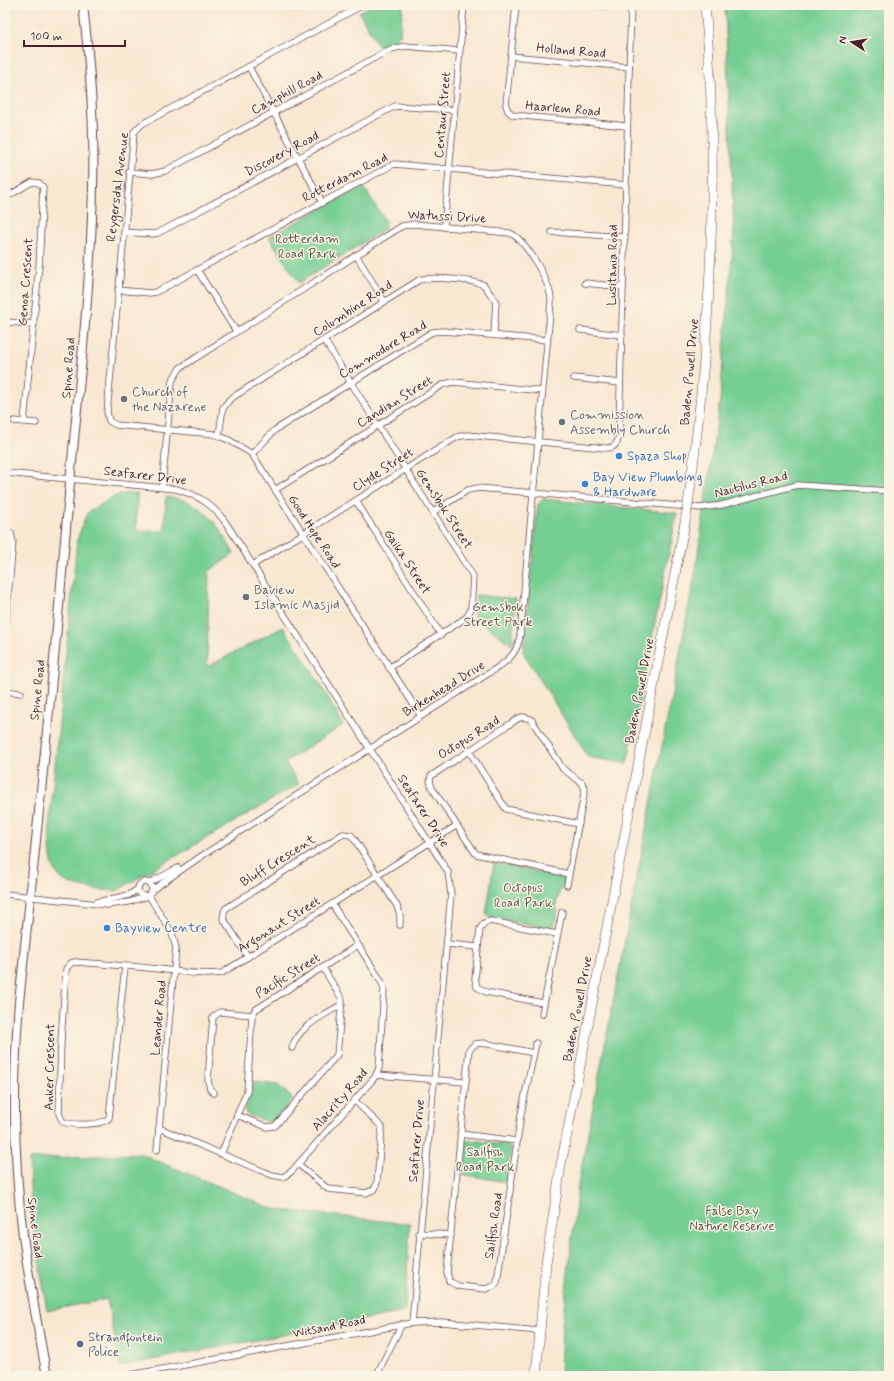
<svg xmlns="http://www.w3.org/2000/svg" width="894" height="1381" viewBox="0 0 894 1381" font-family="Mynerve,sans-serif">
  <style>
    .green { fill: #75ce93; stroke: #60765f }
    .lines { fill: none; stroke-linecap: round; stroke-linejoin: round }
    .street-casing { stroke: #643d44; stroke-width: 7 }
    .secondary-casing { stroke: #643d44; stroke-width: 10 }
    .primary-casing { stroke: #643d44; stroke-width: 10 }
    .street { stroke: #fff; stroke-width: 5.5 }
    .secondary { stroke: #fff; stroke-width: 8 }
    .primary { stroke: #fff; stroke-width: 9 }
    .primary-bridge-casing { stroke: #643d44; stroke-width: 10; stroke-linecap: butt }
    .primary-bridge { stroke: #fff; stroke-width: 9 }
    .worship-dot { fill: #6b7280; stroke: #fcf5e5; stroke-width: 1.5 }
    .shop-dot { fill: #3f7fe0; stroke: #fcf5e5; stroke-width: 1.5 }
    .service-dot { fill: #5c6f8a; stroke: #fcf5e5; stroke-width: 1.5 }
    .labels { text-anchor: middle; dominant-baseline: central; stroke-width: 3; stroke-linejoin: round; paint-order: stroke }
    .street-label { font-size: 13px; fill: #4a1f2b; stroke: #fcf5e5 }
    .park-label { font-size: 13px; fill: #57544a; stroke: #fcf5e5 }
    .worship-label { font-size: 13px; fill: #5b616d; stroke: #fcf5e5; text-anchor: start }
    .shop-label { font-size: 13px; fill: #366cbe; stroke: #fcf5e5; text-anchor: start }
    .service-label { font-size: 13px; fill: #4e5e75; stroke: #fcf5e5; text-anchor: start }
  </style>
  <rect width="100%" height="100%" fill="#fcf5e5"/>
  <filter id="ink" filterUnits="userSpaceOnUse"><feTurbulence type="fractalNoise" baseFrequency=".025" numOctaves="2"/><feDisplacementMap in="SourceGraphic" scale="8" xChannelSelector="R" yChannelSelector="G"/><feConvolveMatrix kernelMatrix="1 2 1 2 8 2 1 2 1" color-interpolation-filters="sRGB"/></filter>
  <filter id="wash" filterUnits="userSpaceOnUse"><feTurbulence type="fractalNoise" baseFrequency=".012" numOctaves="4" result="noise"/><feDisplacementMap in="SourceGraphic" scale="16" xChannelSelector="R" yChannelSelector="G"/><feGaussianBlur stdDeviation="0.9" result="paint"/><feColorMatrix in="noise" values="0 0 0 0 0 0 0 0 0 0 0 0 0 0 0 0 0 1.4 0 .05"/><feComposite in="paint" operator="in"/></filter>
  <g filter="url(#wash)">
    <rect width="100%" height="100%" fill="#f8e8d2"/>
    <g class="green">
      <path d="M373,5H403L400,35L397,34L396,40L379,47L359,12Z"/>
      <path d="M725,5H889V1376H560L562,1326L578,1185L695,574L720,399L734,231Z"/>
      <path d="M363,186L386,222L383,224L386,228L299,283L269,237Z"/>
      <path d="M128,493L137,494L136,531H164L166,497C202,499 219,525 234,554L209,571L207,667L283,627L320,683L343,725L285,762L299,784L116,891C52,887 48,878 50,816L77,540L87,513L113,497Z"/>
      <path d="M543,499L677,513L627,764L588,757L523,652L538,504Z"/>
      <path d="M476,595L516,599L512,645L474,617Z"/>
      <path d="M494,863L563,877L564,881L562,889H560L555,909L558,910L555,924L548,928L489,917L486,914Z"/>
      <path d="M253,1082L278,1085L293,1099L273,1122H268L246,1114C245,1105 252,1093 253,1082Z"/>
      <path d="M471,1140L507,1145L511,1149L506,1182L461,1174L463,1147L465,1142Z"/>
      <path d="M141,1154L273,1209L410,1224L405,1310L399,1313L120,1366L107,1299L47,1311L31,1212L29,1159Z"/>
    </g>
  </g>
  <g filter="url(#ink)">
    <g class="lines">
      <defs>
        <g id="street">
          <path d="M363,5L142,124L134,132L107,412L109,421L116,425L214,434L229,440L252,454L421,716"/>
          <path d="M516,5L506,105L508,111L513,115L627,126"/>
          <path d="M592,5L630,8"/>
          <path d="M511,56L629,67"/>
          <path d="M249,67L322,202"/>
          <path d="M129,172L152,174L165,171L391,49L406,46L459,51"/>
          <path d="M5,198L32,182L39,183L43,187L39,267L24,422"/>
          <path d="M444,227L464,5"/>
          <path d="M124,232L152,234L158,233L395,106L454,110"/>
          <path d="M552,232L625,237"/>
          <path d="M356,255L384,301"/>
          <path d="M197,270L236,331"/>
          <path d="M585,283L623,287"/>
          <path d="M118,290L150,293L156,292L394,164L626,185"/>
          <path d="M5,322L34,324"/>
          <path d="M580,330L622,335"/>
          <path d="M324,340L473,576L471,609L467,617L389,668"/>
          <path d="M574,378L620,383"/>
          <path d="M14,421L36,423"/>
          <path d="M219,435L223,408L230,399L419,280C432,276 472,280 484,285L496,302L494,334"/>
          <path d="M252,454L275,430L432,332L443,331L547,340"/>
          <path d="M5,473L176,489C199,495 215,506 228,526L448,872L451,894L412,1323"/>
          <path d="M275,490L444,384L454,382L542,391"/>
          <path d="M356,501L441,635"/>
          <path d="M433,512L468,490L478,488L700,508L722,505L797,485L889,491"/>
          <path d="M5,530L11,533L13,542L5,629"/>
          <path d="M253,565L457,437L467,435L605,448C617,449 619,440 619,430L631,5"/>
          <path d="M5,691L21,693"/>
          <path d="M469,751L506,809L579,824"/>
          <circle cx="145" cy="889" r="7"/>
          <path d="M149,883L178,868"/>
          <path d="M567,885L585,789L582,783L563,769L531,719L523,717L519,718L431,776L430,781L432,788L476,854L569,874"/>
          <path d="M152,890L203,855L497,668C510,659 518,651 520,635L551,302C552,285 526,240 510,233L415,224L402,226L180,368L172,381L162,487"/>
          <path d="M5,894L107,905L129,902L145,897"/>
          <path d="M149,896L172,933L176,948L157,1150"/>
          <path d="M97,902L129,895L138,889"/>
          <path d="M447,944L477,947"/>
          <path d="M248,957L223,918L225,909L343,834L351,835L355,840L397,906L400,915V925"/>
          <path d="M125,966L109,1118C102,1126 73,1125 63,1122L59,1114L61,1041L66,969L71,963L75,962C103,964 130,966 158,969C178,971 201,976 222,973L456,826"/>
          <path d="M543,1003L486,992L477,987L475,979L480,929L484,923L490,921L557,934"/>
          <path d="M542,1014L562,912"/>
          <path d="M292,1048C297,1027 325,1015 342,1004"/>
          <path d="M534,1053L483,1043L475,1044L469,1050L447,1272L449,1281L458,1286L486,1289L494,1286L497,1282L521,1114L536,1043"/>
          <path d="M377,1075L465,1082"/>
          <path d="M214,1093L210,1089L208,1080L213,1017L220,1012L253,1015"/>
          <path d="M237,1115L267,1127L275,1126L337,1055L342,999L323,968"/>
          <path d="M159,1128L272,1175L283,1177L291,1172L375,1077L379,1068L384,989L381,981L332,904"/>
          <path d="M460,1134L517,1141"/>
          <path d="M221,1154L247,1091L252,1017L255,1010L358,945"/>
          <path d="M298,1164L328,1189L366,1193L375,1189L377,1182L382,1127L355,1101"/>
          <path d="M419,1233L451,1235"/>
          <path d="M125,1376L412,1323L442,1322L539,1331"/>
          <path d="M376,1376L402,1324"/>
        </g>
        <path id="secondary" d="M47,1376C38,1329 29,1282 23,1235C13,1158 13,1079 19,1002C38,825 56,648 71,471C80,376 91,281 93,186C95,125 90,65 83,5"/>
        <g id="primary">
          <path d="M689,497C711,334 720,169 705,5"/>
          <path d="M536,1376L546,1263L561,1165L686,517"/>
        </g>
      </defs>
      <use href="#street" class="street-casing"/>
      <use href="#secondary" class="secondary-casing"/>
      <use href="#primary" class="primary-casing"/>
      <use href="#street" class="street"/>
      <use href="#secondary" class="secondary"/>
      <use href="#primary" class="primary"/>
      <defs>
        <path id="primary-bridge" d="M686,517L689,497"/>
      </defs>
      <use href="#primary-bridge" class="primary-bridge-casing"/>
      <use href="#primary-bridge" class="primary-bridge"/>
    </g>
  </g>
  <g class="worship-dot">
    <circle cx="124" cy="399" r="4"/>
    <circle cx="562" cy="422" r="4"/>
    <circle cx="246" cy="597" r="4"/>
  </g>
  <g class="shop-dot">
    <circle cx="619" cy="456" r="4"/>
    <circle cx="585" cy="484" r="4"/>
    <circle cx="107" cy="928" r="4"/>
  </g>
  <circle class="service-dot" cx="80" cy="1344" r="4"/>
  <g class="labels">
    <g class="street-label">
      <text transform="translate(571 51) rotate(5)">Holland Road</text>
      <text transform="translate(287 93) rotate(-28)">Camphill Road</text>
      <text transform="translate(563 109) rotate(5)">Haarlem Road</text>
      <text transform="translate(443 115) rotate(-85)">Centaur Street</text>
      <text transform="translate(282 154) rotate(-28)">Discovery Road</text>
      <text transform="translate(345 178) rotate(-27)">Rotterdam Road</text>
      <text transform="translate(118 187) rotate(-83)">Reygersdal Avenue</text>
      <text transform="translate(447 217) rotate(3)">Watussi Drive</text>
      <text transform="translate(613 265) rotate(-89)">Lusitania Road</text>
      <text transform="translate(26 282) rotate(-86)">Genoa Crescent</text>
      <text transform="translate(353 309) rotate(-33)">Columbine Road</text>
      <text transform="translate(383 350) rotate(-31)">Commodore Road</text>
      <text transform="translate(69 368) rotate(-86)">Spine Road</text>
      <text transform="translate(690 372) rotate(-85)">Baden Powell Drive</text>
      <text transform="translate(395 402) rotate(-32)">Candian Street</text>
      <text transform="translate(383 470) rotate(-33)">Clyde Street</text>
      <text transform="translate(145 476) rotate(7)">Seafarer Drive</text>
      <text transform="translate(751 485) rotate(-14)">Nautilus Road</text>
      <text transform="translate(444 509) rotate(57)">Gemsbok Street</text>
      <text transform="translate(314 532) rotate(57)">Good Hope Road</text>
      <text transform="translate(407 562) rotate(57)">Gaika Street</text>
      <text transform="translate(444 689) rotate(-32)">Birkenhead Drive</text>
      <text transform="translate(38 690) rotate(-84)">Spine Road</text>
      <text transform="translate(640 691) rotate(-79)">Baden Powell Drive</text>
      <text transform="translate(469 738) rotate(-32)">Octopus Road</text>
      <text transform="translate(423 811) rotate(57)">Seafarer Drive</text>
      <text transform="translate(278 861) rotate(-32)">Bluff Crescent</text>
      <text transform="translate(279 925) rotate(-32)">Argonaut Street</text>
      <text transform="translate(288 976) rotate(-32)">Pacific Street</text>
      <text transform="translate(578 1009) rotate(-79)">Baden Powell Drive</text>
      <text transform="translate(159 1018) rotate(-85)">Leander Road</text>
      <text transform="translate(50 1067) rotate(-89)">Anker Crescent</text>
      <text transform="translate(340 1100) rotate(-49)">Alacrity Road</text>
      <text transform="translate(417 1141) rotate(-85)">Seafarer Drive</text>
      <text transform="translate(494 1226) rotate(-82)">Sailfish Road</text>
      <text transform="translate(35 1228) rotate(83)">Spine Road</text>
      <text transform="translate(329 1327) rotate(-11)">Witsand Road</text>
    </g>
    <g class="park-label">
      <text x="307" y="239">Rotterdam<tspan x="307" dy="15">Road Park</tspan></text>
      <text x="498" y="607">Gemsbok<tspan x="498" dy="15">Street Park</tspan></text>
      <text x="523" y="888">Octopus<tspan x="523" dy="15">Road Park</tspan></text>
      <text x="485" y="1152">Sailfish<tspan x="485" dy="15">Road Park</tspan></text>
      <text x="732" y="1211">False Bay<tspan x="732" dy="15">Nature Reserve</tspan></text>
    </g>
    <g class="worship-label">
      <text x="132" y="392">Church of<tspan x="132" dy="15">the Nazarene</tspan></text>
      <text x="570" y="415">Commission<tspan x="570" dy="15">Assembly Church</tspan></text>
      <text x="254" y="590">Baview<tspan x="254" dy="15">Islamic Masjid</tspan></text>
    </g>
    <g class="shop-label">
      <text x="627" y="456">Spaza Shop</text>
      <text x="593" y="477">Bay View Plumbing<tspan x="593" dy="15">&amp; Hardware</tspan></text>
      <text x="115" y="928">Bayview Centre</text>
    </g>
    <g class="service-label">
      <text x="88" y="1337">Strandfontein<tspan x="88" dy="15">Police</tspan></text>
    </g>
  </g>
  <rect width="894" height="1381" fill="none" stroke="#fcf5e5" stroke-width="20"/>
  <g transform="translate(852 42) rotate(282)" stroke="#fcf5e5" stroke-width="3" paint-order="stroke">
  <path d="M0-3L7 15L0 10L-7 15Z" fill="#4a1f2b"/>
  <text y="-6" font-size="11" font-weight="bold" text-anchor="middle" fill="#4a1f2b">N</text>
  </g>
  <path d="M24 40v6h101v-6" fill="none" stroke="#4a1f2b" stroke-width="2"/>
  <text x="30" y="40" font-size="12" fill="#4a1f2b" stroke="#fcf5e5" stroke-width="3" paint-order="stroke">100 m</text>
</svg>
